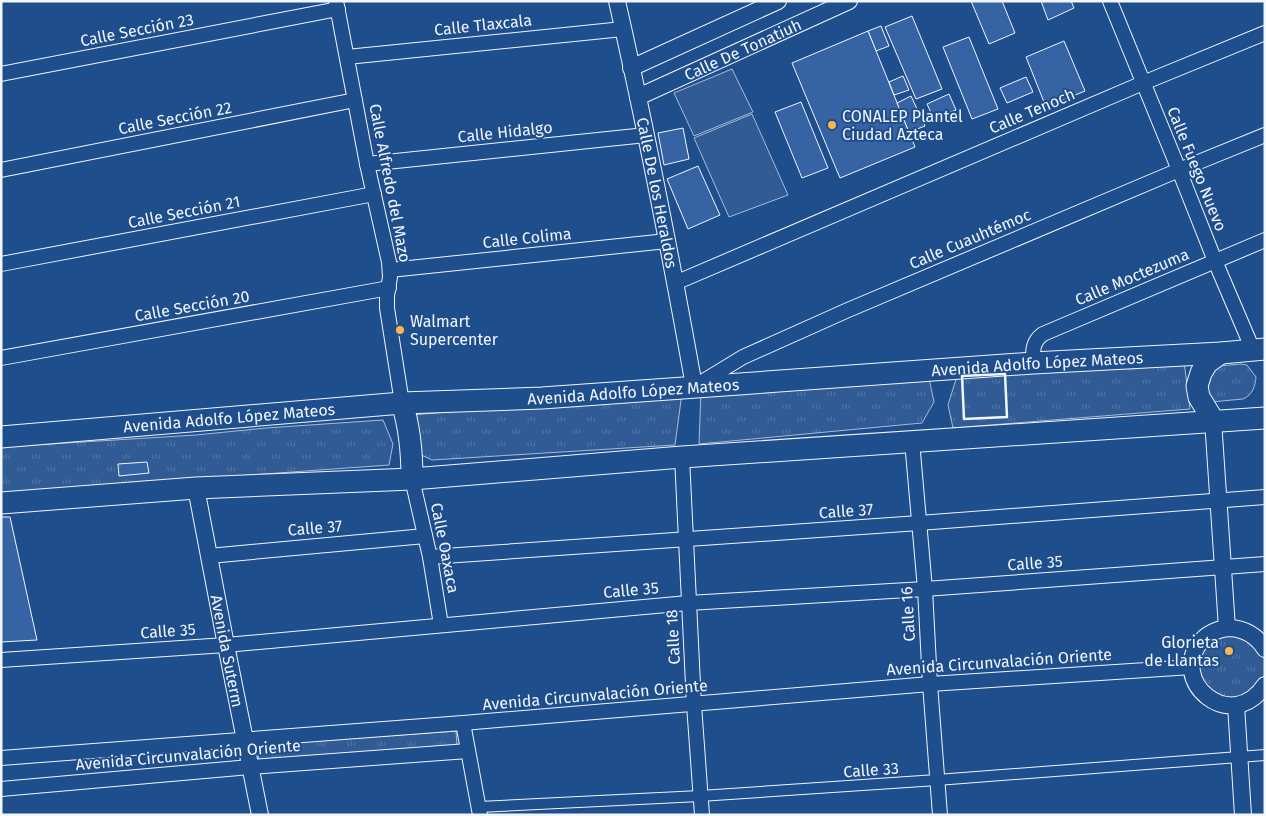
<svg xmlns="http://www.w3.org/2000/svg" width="1266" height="816" viewBox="0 0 1266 816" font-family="'Fira Sans',sans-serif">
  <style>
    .grass { fill: #305b95; stroke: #a8bbd7 }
    .park { fill: url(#park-tufts); stroke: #a8bbd7 }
    .building { fill: #3563a3; stroke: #f2f6ff }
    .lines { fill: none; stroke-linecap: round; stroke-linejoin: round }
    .pedestrian-casing { stroke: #f2f6ff; stroke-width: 12 }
    .minor-casing { stroke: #f2f6ff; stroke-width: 16 }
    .tertiary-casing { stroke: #f2f6ff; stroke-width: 18 }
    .primary-casing { stroke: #f2f6ff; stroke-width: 23 }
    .pedestrian { stroke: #1f4e8c; stroke-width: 10 }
    .minor { stroke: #1f4e8c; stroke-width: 14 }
    .tertiary { stroke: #1f4e8c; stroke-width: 16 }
    .primary { stroke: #1f4e8c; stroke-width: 21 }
    .wall { stroke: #f2f6ff; stroke-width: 2.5 }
    .poi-dot { fill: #ffb74d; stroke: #1f4e8c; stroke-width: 2 }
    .labels { text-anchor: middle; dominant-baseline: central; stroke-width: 4; stroke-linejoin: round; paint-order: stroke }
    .street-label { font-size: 16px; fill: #f2f6ff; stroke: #1f4e8c }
    .poi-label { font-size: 16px; fill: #f2f6ff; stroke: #1f4e8c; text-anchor: start }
  </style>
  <defs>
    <pattern id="park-tufts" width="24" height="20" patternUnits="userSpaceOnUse" patternTransform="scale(1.25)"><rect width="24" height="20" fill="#305b95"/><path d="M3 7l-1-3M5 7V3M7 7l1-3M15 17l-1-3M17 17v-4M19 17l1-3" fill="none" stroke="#4e73a5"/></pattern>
  </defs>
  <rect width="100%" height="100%" fill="#1f4e8c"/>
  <g class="grass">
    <path d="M732,69L753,112L694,136L674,93Z"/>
    <path d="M752,114L788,195L729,217L694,138Z"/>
  </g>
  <g class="park">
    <path d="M1184,361L1190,409L953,428L948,405L957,376Z"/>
    <path d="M1241,364L1247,365L1256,377C1255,386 1253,395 1243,399L1211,402L1201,373L1208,367Z"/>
    <path d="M929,378L934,402L922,423L699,444L701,391Z"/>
    <path d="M682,393L675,445L432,460L406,448L412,415Z"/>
    <path d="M383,420L393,444L389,465L1,493V447L196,435L266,428Z"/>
    <path d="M1218,630L1265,646V682L1248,697L1220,698L1197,675L1198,654Z"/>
    <path d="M456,731L457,746L259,761L257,745Z"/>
  </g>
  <g class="building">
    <path d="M971,1H1002L1015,33L989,44Z"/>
    <path d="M1041,1H1071L1074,8L1048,20Z"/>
    <path d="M912,16L942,89L916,99L885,27Z"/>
    <path d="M881,26L889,46L876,51L868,31Z"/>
    <path d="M868,31L915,147L840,178L792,63Z"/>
    <path d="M969,37L998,109L972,119L943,47Z"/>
    <path d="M1064,41L1085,91L1046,107L1026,57Z"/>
    <path d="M903,76L909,90L894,95L889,82Z"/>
    <path d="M1026,77L1033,92L1007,103L1000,88Z"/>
    <path d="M949,94L956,110L934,119L927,104Z"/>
    <path d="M911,96L925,126L909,132L897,103Z"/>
    <path d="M801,102L828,168L802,178L775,112Z"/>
    <path d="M683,128L689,159L664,165L658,133Z"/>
    <path d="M698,166L720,215L688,229L667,179Z"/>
    <path d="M147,462L149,473L119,476L118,464Z"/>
    <path d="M1,517H10L37,640L1,642Z"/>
  </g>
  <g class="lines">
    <defs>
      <path id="pedestrian" d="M479,807L700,796L937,780L1265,755"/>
      <g id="minor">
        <path d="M336,1L367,164L389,262L390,277L387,296V308L402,403"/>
        <path d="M1110,1L1179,170L1215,261L1253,350"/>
        <path d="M347,57L623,29"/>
        <path d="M1,74L338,9"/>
        <path d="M367,164L646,135"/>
        <path d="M1,170L355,100"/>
        <path d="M1,264L374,194"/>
        <path d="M390,270L667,241"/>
        <path d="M675,283L1143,83L1265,33"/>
        <path d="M1,358L389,288"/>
        <path d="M1033,363C1033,351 1032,342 1043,334L1265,240"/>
        <path d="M697,385L743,357L848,310L1179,170L1265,135"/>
        <path d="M912,441L925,589L930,684L940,815"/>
        <path d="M682,457L694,705L702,815"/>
        <path d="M412,479L430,557L441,625"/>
        <path d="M209,556L425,536"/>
        <path d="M430,557L919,523L1265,497"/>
        <path d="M1,660L226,645L688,603L925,589L1265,564"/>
        <path d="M463,723L480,815"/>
        <path d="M1,758L463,723L930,684L1192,667"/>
        <path d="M1,789L250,767L468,751"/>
      </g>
      <g id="tertiary">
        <path id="s1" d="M617,1C646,129 671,257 694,386"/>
        <path d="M631,68L778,1"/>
        <path id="s2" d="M638,97L849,1"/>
        <path d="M1213,420L1227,628"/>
        <path id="s3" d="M196,488L226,645L260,815"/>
        <path d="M1265,649C1257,636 1245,629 1230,628C1220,628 1209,633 1202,640C1166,680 1231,736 1265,685"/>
        <path d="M1236,705L1243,815"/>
      </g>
      <g id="primary">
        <path d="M402,403C410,428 412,453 412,479"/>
        <path d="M1213,420L1199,397L1197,386L1201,373L1207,363L1221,353"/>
        <path id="s4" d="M1,437L402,403L542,398L1033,363L1221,353L1265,349"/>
        <path d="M1,503L196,488L412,479L682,457L1265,418"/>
      </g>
    </defs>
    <use href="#pedestrian" class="pedestrian-casing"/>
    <use href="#minor" class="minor-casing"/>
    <use href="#tertiary" class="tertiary-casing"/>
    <use href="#primary" class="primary-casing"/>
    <use href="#pedestrian" class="pedestrian"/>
    <use href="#minor" class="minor"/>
    <use href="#tertiary" class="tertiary"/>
    <use href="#primary" class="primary"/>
    <path class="wall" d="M1005,374L1007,417L964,419L962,376Z"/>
  </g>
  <g class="poi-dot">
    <circle cx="832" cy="125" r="5"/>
    <circle cx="400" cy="330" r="5"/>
    <circle cx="1229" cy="651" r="5"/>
  </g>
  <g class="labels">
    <g class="street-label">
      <text transform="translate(483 25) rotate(-6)">Calle Tlaxcala</text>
      <text transform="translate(137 30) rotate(-11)">Calle Sección 23</text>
      <text stroke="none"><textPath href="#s2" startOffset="115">Calle De Tonatiuh</textPath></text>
      <text transform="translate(1032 111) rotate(-23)">Calle Tenoch</text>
      <text transform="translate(175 118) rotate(-11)">Calle Sección 22</text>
      <text transform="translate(505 132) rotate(-6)">Calle Hidalgo</text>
      <text transform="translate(1197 169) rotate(68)">Calle Fuego Nuevo</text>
      <text transform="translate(390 183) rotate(79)">Calle Alfredo del Mazo</text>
      <text stroke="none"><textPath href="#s1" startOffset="196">Calle De los Heraldos</textPath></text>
      <text transform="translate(184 212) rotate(-11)">Calle Sección 21</text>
      <text transform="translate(527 238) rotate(-6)">Calle Colima</text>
      <text transform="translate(970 239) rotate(-23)">Calle Cuauhtémoc</text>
      <text transform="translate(1132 277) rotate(-23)">Calle Moctezuma</text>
      <text transform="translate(192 306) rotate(-10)">Calle Sección 20</text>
      <text stroke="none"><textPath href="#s4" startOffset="1039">Avenida Adolfo López Mateos</textPath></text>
      <text stroke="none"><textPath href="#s4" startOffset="634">Avenida Adolfo López Mateos</textPath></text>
      <text stroke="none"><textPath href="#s4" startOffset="229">Avenida Adolfo López Mateos</textPath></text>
      <text transform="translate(846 511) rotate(-4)">Calle 37</text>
      <text transform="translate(315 528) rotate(-5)">Calle 37</text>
      <text transform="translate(445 548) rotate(79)">Calle Oaxaca</text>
      <text transform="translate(1035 563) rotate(-4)">Calle 35</text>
      <text transform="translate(631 590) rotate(-5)">Calle 35</text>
      <text transform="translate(908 614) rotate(-93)">Calle 16</text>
      <text transform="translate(168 631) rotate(-4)">Calle 35</text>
      <text transform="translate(673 637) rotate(-93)">Calle 18</text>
      <text stroke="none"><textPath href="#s3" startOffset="166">Avenida Suterm</textPath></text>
      <text transform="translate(999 662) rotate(-4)">Avenida Circunvalación Oriente</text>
      <text transform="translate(595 695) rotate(-5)">Avenida Circunvalación Oriente</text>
      <text transform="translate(188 755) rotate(-5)">Avenida Circunvalación Oriente</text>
      <text transform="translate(871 770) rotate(-4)">Calle 33</text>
    </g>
    <g class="poi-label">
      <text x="842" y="116">CONALEP Plantel<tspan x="842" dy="18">Ciudad Azteca</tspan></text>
      <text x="410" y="321">Walmart<tspan x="410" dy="18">Supercenter</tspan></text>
      <text x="1219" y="642" text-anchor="end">Glorieta<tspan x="1219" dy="18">de Llantas</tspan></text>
    </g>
  </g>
  <rect width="1266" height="816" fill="none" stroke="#f2f6ff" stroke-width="5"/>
</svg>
